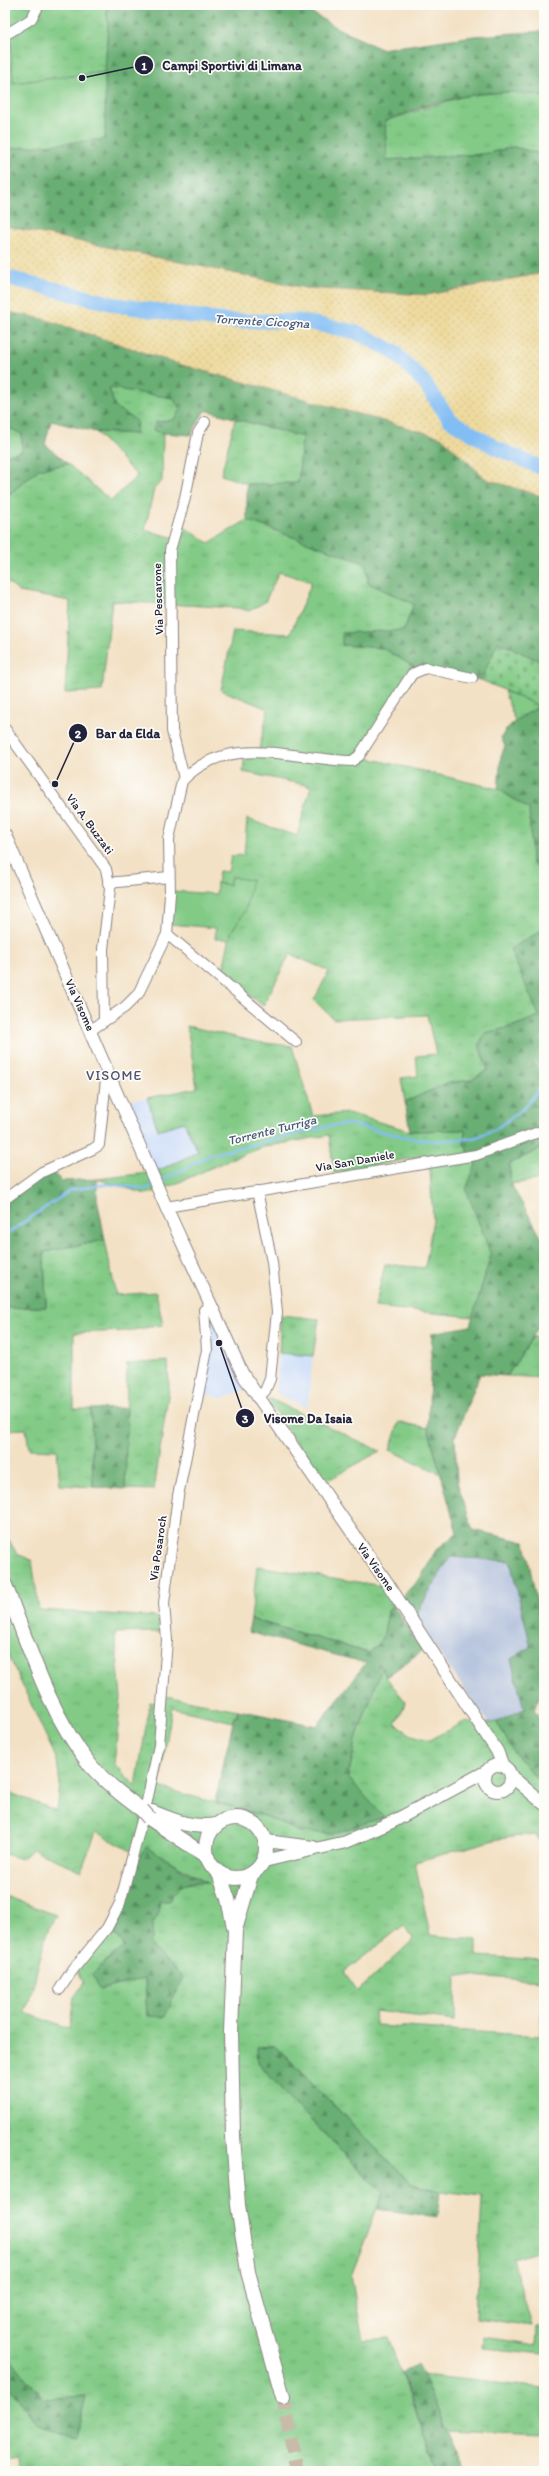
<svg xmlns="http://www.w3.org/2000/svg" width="549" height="2476" viewBox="0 0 549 2476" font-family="Itim,sans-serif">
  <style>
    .built { fill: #cadcf9 }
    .industrial { fill: #b7c5de }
    .grass { fill: url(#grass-tufts); stroke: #527660; fill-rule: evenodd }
    .forest { fill: url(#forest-firs); stroke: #466857 }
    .sand { fill: url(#sand-dots); stroke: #887e6c }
    .cemetery { fill: url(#cemetery-stones); stroke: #527660 }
    .pitch { fill: #82ca86; stroke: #527660 }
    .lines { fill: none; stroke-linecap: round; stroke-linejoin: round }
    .stream { stroke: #82bdf4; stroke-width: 2.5 }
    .river { stroke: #82bdf4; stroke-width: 15 }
    .secondary-tunnel { stroke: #c9bba9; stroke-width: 14; stroke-dasharray: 14 7; stroke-linecap: butt }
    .minor-casing { stroke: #8a8280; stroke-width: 12 }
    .tertiary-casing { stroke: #8a8280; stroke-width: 14 }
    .secondary-casing { stroke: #8a8280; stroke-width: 16 }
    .minor { stroke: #fff; stroke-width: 10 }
    .tertiary { stroke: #fff; stroke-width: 12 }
    .secondary { stroke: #fff; stroke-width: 14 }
    .secondary-bridge-casing { stroke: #8a8280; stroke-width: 16; stroke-linecap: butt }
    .secondary-bridge { stroke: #fff; stroke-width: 14 }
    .labels { text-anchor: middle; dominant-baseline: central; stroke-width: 3.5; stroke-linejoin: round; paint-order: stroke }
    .street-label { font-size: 12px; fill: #22223b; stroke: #fdfcf7 }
    .water-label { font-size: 13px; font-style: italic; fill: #44587c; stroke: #fdfcf7 }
    .quarter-label { font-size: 14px; letter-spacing: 1px; fill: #525071; stroke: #fdfcf7 }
    .leader { fill: none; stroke: #22223b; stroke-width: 1.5 }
    .callout-dot { fill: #22223b; stroke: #fdfcf7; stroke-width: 1.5 }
    .mark-label { font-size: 12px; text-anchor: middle; font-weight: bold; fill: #fff }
    .callout-label { font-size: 13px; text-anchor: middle; font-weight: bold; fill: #22223b; stroke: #fdfcf7; stroke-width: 3.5; stroke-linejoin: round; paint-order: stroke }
  </style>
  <defs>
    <pattern id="grass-tufts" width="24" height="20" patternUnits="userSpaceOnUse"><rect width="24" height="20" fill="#82ca86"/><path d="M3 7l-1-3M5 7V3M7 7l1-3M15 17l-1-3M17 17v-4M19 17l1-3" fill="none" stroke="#70ad75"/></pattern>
    <pattern id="forest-firs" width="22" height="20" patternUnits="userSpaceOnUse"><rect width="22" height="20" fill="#69ae73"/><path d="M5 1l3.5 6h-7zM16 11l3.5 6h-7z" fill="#568d60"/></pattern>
    <pattern id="sand-dots" width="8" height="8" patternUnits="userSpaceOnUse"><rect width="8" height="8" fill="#eeda9e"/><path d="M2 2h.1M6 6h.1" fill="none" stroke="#ccbb89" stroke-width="1.8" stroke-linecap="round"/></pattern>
    <pattern id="cemetery-stones" width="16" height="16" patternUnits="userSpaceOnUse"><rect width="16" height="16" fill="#82ca86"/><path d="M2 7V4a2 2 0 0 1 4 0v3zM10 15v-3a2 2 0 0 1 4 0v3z" fill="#70ad75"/></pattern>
  </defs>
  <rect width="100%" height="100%" fill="#fdfcf7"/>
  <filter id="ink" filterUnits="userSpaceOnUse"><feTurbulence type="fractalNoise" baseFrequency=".025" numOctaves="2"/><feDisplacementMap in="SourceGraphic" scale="8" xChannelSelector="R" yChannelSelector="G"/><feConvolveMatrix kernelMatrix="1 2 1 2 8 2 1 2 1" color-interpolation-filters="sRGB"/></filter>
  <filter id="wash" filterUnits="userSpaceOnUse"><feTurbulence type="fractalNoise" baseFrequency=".012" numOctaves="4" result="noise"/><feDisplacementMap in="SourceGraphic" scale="16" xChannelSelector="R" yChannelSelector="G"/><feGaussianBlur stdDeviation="0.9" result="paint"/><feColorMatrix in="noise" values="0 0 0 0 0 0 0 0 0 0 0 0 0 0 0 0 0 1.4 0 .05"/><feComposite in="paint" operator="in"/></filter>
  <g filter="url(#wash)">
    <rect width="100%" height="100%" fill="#f3e1c5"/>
    <g class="built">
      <path d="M147,1098L158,1130L184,1122L198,1152L156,1172L124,1101Z"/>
      <path d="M209,1310L244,1390L222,1399L201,1392Z"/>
      <path d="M279,1353L313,1356L307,1408L276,1393Z"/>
    </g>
    <path class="industrial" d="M450,1557L510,1561L531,1647L511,1659L524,1709L497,1722L488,1723L419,1624L417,1613Z"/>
    <g class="grass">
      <path d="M6,5H106L108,24L105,72L13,83Z"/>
      <path d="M524,91L544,97V155L514,147L484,154L386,160L385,121L467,95Z"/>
      <path d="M109,387L173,398L181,410L173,420L153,430L163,433L162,481L154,489L145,530L176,538L181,525L209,543L247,520L367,564L368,583L414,604L404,630L342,645L383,648L419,670L359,756L498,789L529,809L532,863L544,869V929L510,949L540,1016L511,1027L485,1033L479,1045L488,1070L471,1080L448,1083L405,1102L401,1078L418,1076L416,1056L436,1054L427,1015L333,1019L314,1000L329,971L290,954L263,1006L222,974L231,932L245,911L249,888L231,878L229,885L217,883L219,871L228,872L231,856L244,855L247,819L297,836L311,786L243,772L245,749L259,750L268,709L221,690L233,631L290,634L312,582L279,572L265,602L249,611L238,608L112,601L102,691L65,693L70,601L19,592L5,580V498L39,469L68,464L111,501L137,476L96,432L136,434L115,407Z"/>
      <path d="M235,419L302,437L298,483L247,484L221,475Z"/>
      <path d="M5,426L22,434V451L5,456Z"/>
      <path d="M504,691L540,706L515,721Z"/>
      <path d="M187,1026L257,1042L292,1046L313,1116L348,1113L410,1131L465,1130L464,1144L476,1165L467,1189L491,1255L473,1317L375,1307L385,1264L425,1268L433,1219L429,1155L334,1173L329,1135L264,1147L233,1158L164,1189L146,1194L97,1179L155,1172L198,1152L184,1122L158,1130L147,1098L197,1088Z"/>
      <path d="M544,1147V1179L511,1184L509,1164Z"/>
      <path d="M105,1240L116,1295L156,1292L163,1325L126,1331L74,1333V1409H91L93,1487L60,1485L57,1450L29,1449L26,1429L5,1430V1308L46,1307L44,1252Z"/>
      <path d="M281,1315L319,1319L313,1356L279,1353Z"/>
      <path d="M533,1337H544V1378L507,1376Z"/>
      <path d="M168,1361L169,1389L154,1490L125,1489L127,1364Z"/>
      <path d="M270,1399L380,1451L323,1483L267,1400Z"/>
      <path d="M399,1422L428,1428L441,1474L390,1450Z"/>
      <path d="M5,1533L17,1554L32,1560L39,1610L158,1617L159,1632L115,1633L121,1698L114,1764L136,1786L150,1702L165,1704L166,1696L238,1710L233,1722L172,1708L159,1787L267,1817L300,1832L384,1818L348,1777L357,1736L382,1667L386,1677L405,1701L403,1710L395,1724L412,1735L429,1740L466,1721L476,1725L497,1722L514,1753L544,1786V1846L535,1834L498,1839L415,1862L430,1935L477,1940V1956L544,1960V2249L512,2258L532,2326L476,2318L482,2196L441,2191L411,2184L276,2046L258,2047V2062L288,2097L383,2193L351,2276L363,2340L388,2338L438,2471H18L17,2458L5,2460V2381L38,2425L76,2437L85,2396L44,2399L5,2353V1896L56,1915L47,1932L26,2013L69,2029L74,1997L84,1983L72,1964L109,1927L125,1947L106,1961L100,1990L145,1978L147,2016L183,1977L152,1948L149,1942C152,1934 152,1930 153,1923C154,1916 159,1910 160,1901C176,1888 186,1881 207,1882L147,1848L140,1856L96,1832L81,1871L33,1849L20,1859L5,1854V1791L57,1811L60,1785L57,1760L5,1648ZM404,1925L413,1940L358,1991L344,1972ZM456,1975L543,1981L540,2036L376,2025L375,2011L455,2021Z"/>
      <path d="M257,1566L383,1586L393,1605L388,1611L383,1638L369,1653L251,1619Z"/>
      <path d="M537,2327H544V2354L483,2348L484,2337L536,2345Z"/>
      <path d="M422,2375L544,2388V2435L447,2431Z"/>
    </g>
    <g class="forest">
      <path d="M106,5H299L341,30L381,49L474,36L544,31V97C492,83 433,102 385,121L387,160L484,154L514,147L544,155V273L427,295L305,288L5,226V149L105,139V72L108,24Z"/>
      <path d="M5,311L44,319L175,363L441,437L461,455L544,497V663L498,642L481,680L419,670L383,648L342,645V633L404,630L414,604L368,583L366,564L247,520V484L298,483L302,437L205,410L191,435L163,433L153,430L156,422L173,420L181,410L173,398L109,388L115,407L137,421L136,434L96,432L51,421L45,444L68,464L39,469L5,498V456L22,451V434L5,426Z"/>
      <path d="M540,706L544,707V869L532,863L529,809L498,789L501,756L505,746L501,738C508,722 526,715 540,706Z"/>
      <path d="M544,929V1147L509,1164L511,1184L544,1242V1319L507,1376L480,1374L455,1437L457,1482L473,1530L525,1542L544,1640V1685L534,1710L544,1726V1786L514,1753L497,1722L524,1709L511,1659L531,1647L510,1561L450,1557L417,1613L419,1624L401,1598L420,1578L436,1550L457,1533L428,1428L432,1333L470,1326L491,1255L466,1189L476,1165L464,1144L465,1130L410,1131L405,1102L448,1083L471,1080L488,1070L479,1045L485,1033L511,1027L539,1016L510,949Z"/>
      <path d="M48,1169L62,1181L97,1179V1198L105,1240L44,1252L46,1307L5,1308V1201Z"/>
      <path d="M127,1408L125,1489L93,1487L91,1409Z"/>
      <path d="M393,1605L423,1650L386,1677L382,1668L357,1736L348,1777L384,1817L333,1834L300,1832L267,1817L215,1802L233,1722L238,1710L317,1726L366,1663L248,1632L251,1619L369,1653L383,1638L388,1611Z"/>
      <path d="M147,1847L185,1871L208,1883C189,1879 179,1884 169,1901H160L157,1918L153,1922V1939L149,1942L152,1948L183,1977L165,2017L147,2016L145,1978L100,1990L92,1975L106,1961L125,1947L109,1927L125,1897L140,1856Z"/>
      <path d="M276,2046L411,2184L441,2191L438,2217L377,2209L383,2193L288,2097L258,2062L257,2047Z"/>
      <path d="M5,2353L44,2399L86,2396L76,2437L38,2425L5,2381Z"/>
      <path d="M417,2363L422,2375L465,2471H438L402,2373Z"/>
    </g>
    <path class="sand" d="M5,226L305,288L427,295L544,273V497L486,479L441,437L175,363L44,319L5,311Z"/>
    <path class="cemetery" d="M498,642L544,663V708L481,680Z"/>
    <g class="pitch">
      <path d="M5,5L10,25L13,83L105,72V139L5,149Z"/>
      <path d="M231,877L252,880L245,911L231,932L230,939H215L216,928L170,924L171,891L216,894L217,883L229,885Z"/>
    </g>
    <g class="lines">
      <g class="stream">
        <path d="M159,1182L210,1155L325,1127L349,1124L414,1139L436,1141L474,1138L496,1129L525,1107L544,1083"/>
        <path d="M5,1235L71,1190L109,1184L145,1189L153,1185"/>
      </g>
      <path class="river" d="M5,277L117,305L225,321H300L356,332L393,351L423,381L450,420L496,448L544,469"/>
    </g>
  </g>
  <g filter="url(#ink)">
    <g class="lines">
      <path class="secondary-tunnel" d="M283,2397L297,2471"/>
      <defs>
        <g id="minor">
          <path d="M5,35L31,19L39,5"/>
          <path d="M5,729L106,869L110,889L103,949L104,1021"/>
          <path d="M184,778L172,731L170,550L185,498L198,433L205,422"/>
          <path d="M108,883L169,877"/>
          <path d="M167,934L296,1042"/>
          <path d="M91,1030L125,1007L138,994L167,934L170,894L169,839L182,781C227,732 294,760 352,761L359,756L412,674L426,668L472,678"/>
          <path d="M5,1199L42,1172L93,1149L99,1145L107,1070"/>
          <path d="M166,1207L476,1155L544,1130"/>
          <path d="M257,1398L265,1391L270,1379L277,1312L272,1262L257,1191"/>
          <path d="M60,1989L71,1972L107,1928L120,1903L147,1801L159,1745L167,1640L164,1603L178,1496L207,1350L204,1310L211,1304"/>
        </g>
        <g id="tertiary">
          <path d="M5,835L166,1207L243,1375L388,1584L497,1751L503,1766"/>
          <circle cx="498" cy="1778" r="13"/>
          <path d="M511,1776L544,1804"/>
          <path d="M266,1841L313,1847"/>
          <path d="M264,1861L346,1842L392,1822L487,1771"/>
        </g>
        <g id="secondary">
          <path d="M5,1585C29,1646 49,1714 91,1766C106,1783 124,1797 142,1810"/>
          <path d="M152,1812C174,1821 193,1829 217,1825"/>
          <circle cx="236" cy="1848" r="30"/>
          <path d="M149,1818L206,1856"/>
          <path d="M219,1873L228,1899L234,1927"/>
          <path d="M251,1875L235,1930L231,2032L233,2136L238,2205L248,2272L283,2397"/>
        </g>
      </defs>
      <use href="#minor" class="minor-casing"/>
      <use href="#tertiary" class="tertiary-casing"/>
      <use href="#secondary" class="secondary-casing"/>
      <use href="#minor" class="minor"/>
      <use href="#tertiary" class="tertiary"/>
      <use href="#secondary" class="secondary"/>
      <defs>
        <path id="secondary-bridge" d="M142,1810L149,1818"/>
      </defs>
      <use href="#secondary-bridge" class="secondary-bridge-casing"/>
      <use href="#secondary-bridge" class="secondary-bridge"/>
    </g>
  </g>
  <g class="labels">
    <g class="street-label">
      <text transform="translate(158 599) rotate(-92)">Via Pescarone</text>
      <text transform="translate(90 824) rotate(54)">Via A. Buzzati</text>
      <text transform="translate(80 1005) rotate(66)">Via Visome</text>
      <text transform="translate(355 1161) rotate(-10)">Via San Daniele</text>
      <text transform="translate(158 1548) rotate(-82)">Via Posaroch</text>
      <text transform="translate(376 1567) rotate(55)">Via Visome</text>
    </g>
    <g class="water-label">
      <text transform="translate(262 321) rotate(3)">Torrente Cicogna</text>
      <text transform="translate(272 1130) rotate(-14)">Torrente Turriga</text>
    </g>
    <g class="quarter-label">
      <text x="114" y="1075">VISOME</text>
    </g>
  </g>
  <path class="leader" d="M82 78L144 65M55 784L78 733M219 1343L245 1418"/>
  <g class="callout-dot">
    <circle cx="82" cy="78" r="4"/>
    <circle cx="55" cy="784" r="4"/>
    <circle cx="219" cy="1343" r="4"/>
    <circle cx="144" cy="65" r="10"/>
    <circle cx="78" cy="733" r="10"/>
    <circle cx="245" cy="1418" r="10"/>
  </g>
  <g class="mark-label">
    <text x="144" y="70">1</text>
    <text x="78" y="738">2</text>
    <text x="245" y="1423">3</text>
  </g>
  <g class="callout-label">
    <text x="232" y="70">Campi Sportivi di Limana</text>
    <text x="128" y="738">Bar da Elda</text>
    <text x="308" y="1423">Visome Da Isaia</text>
  </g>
  <rect width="549" height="2476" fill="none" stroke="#fdfcf7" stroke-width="20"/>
</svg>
